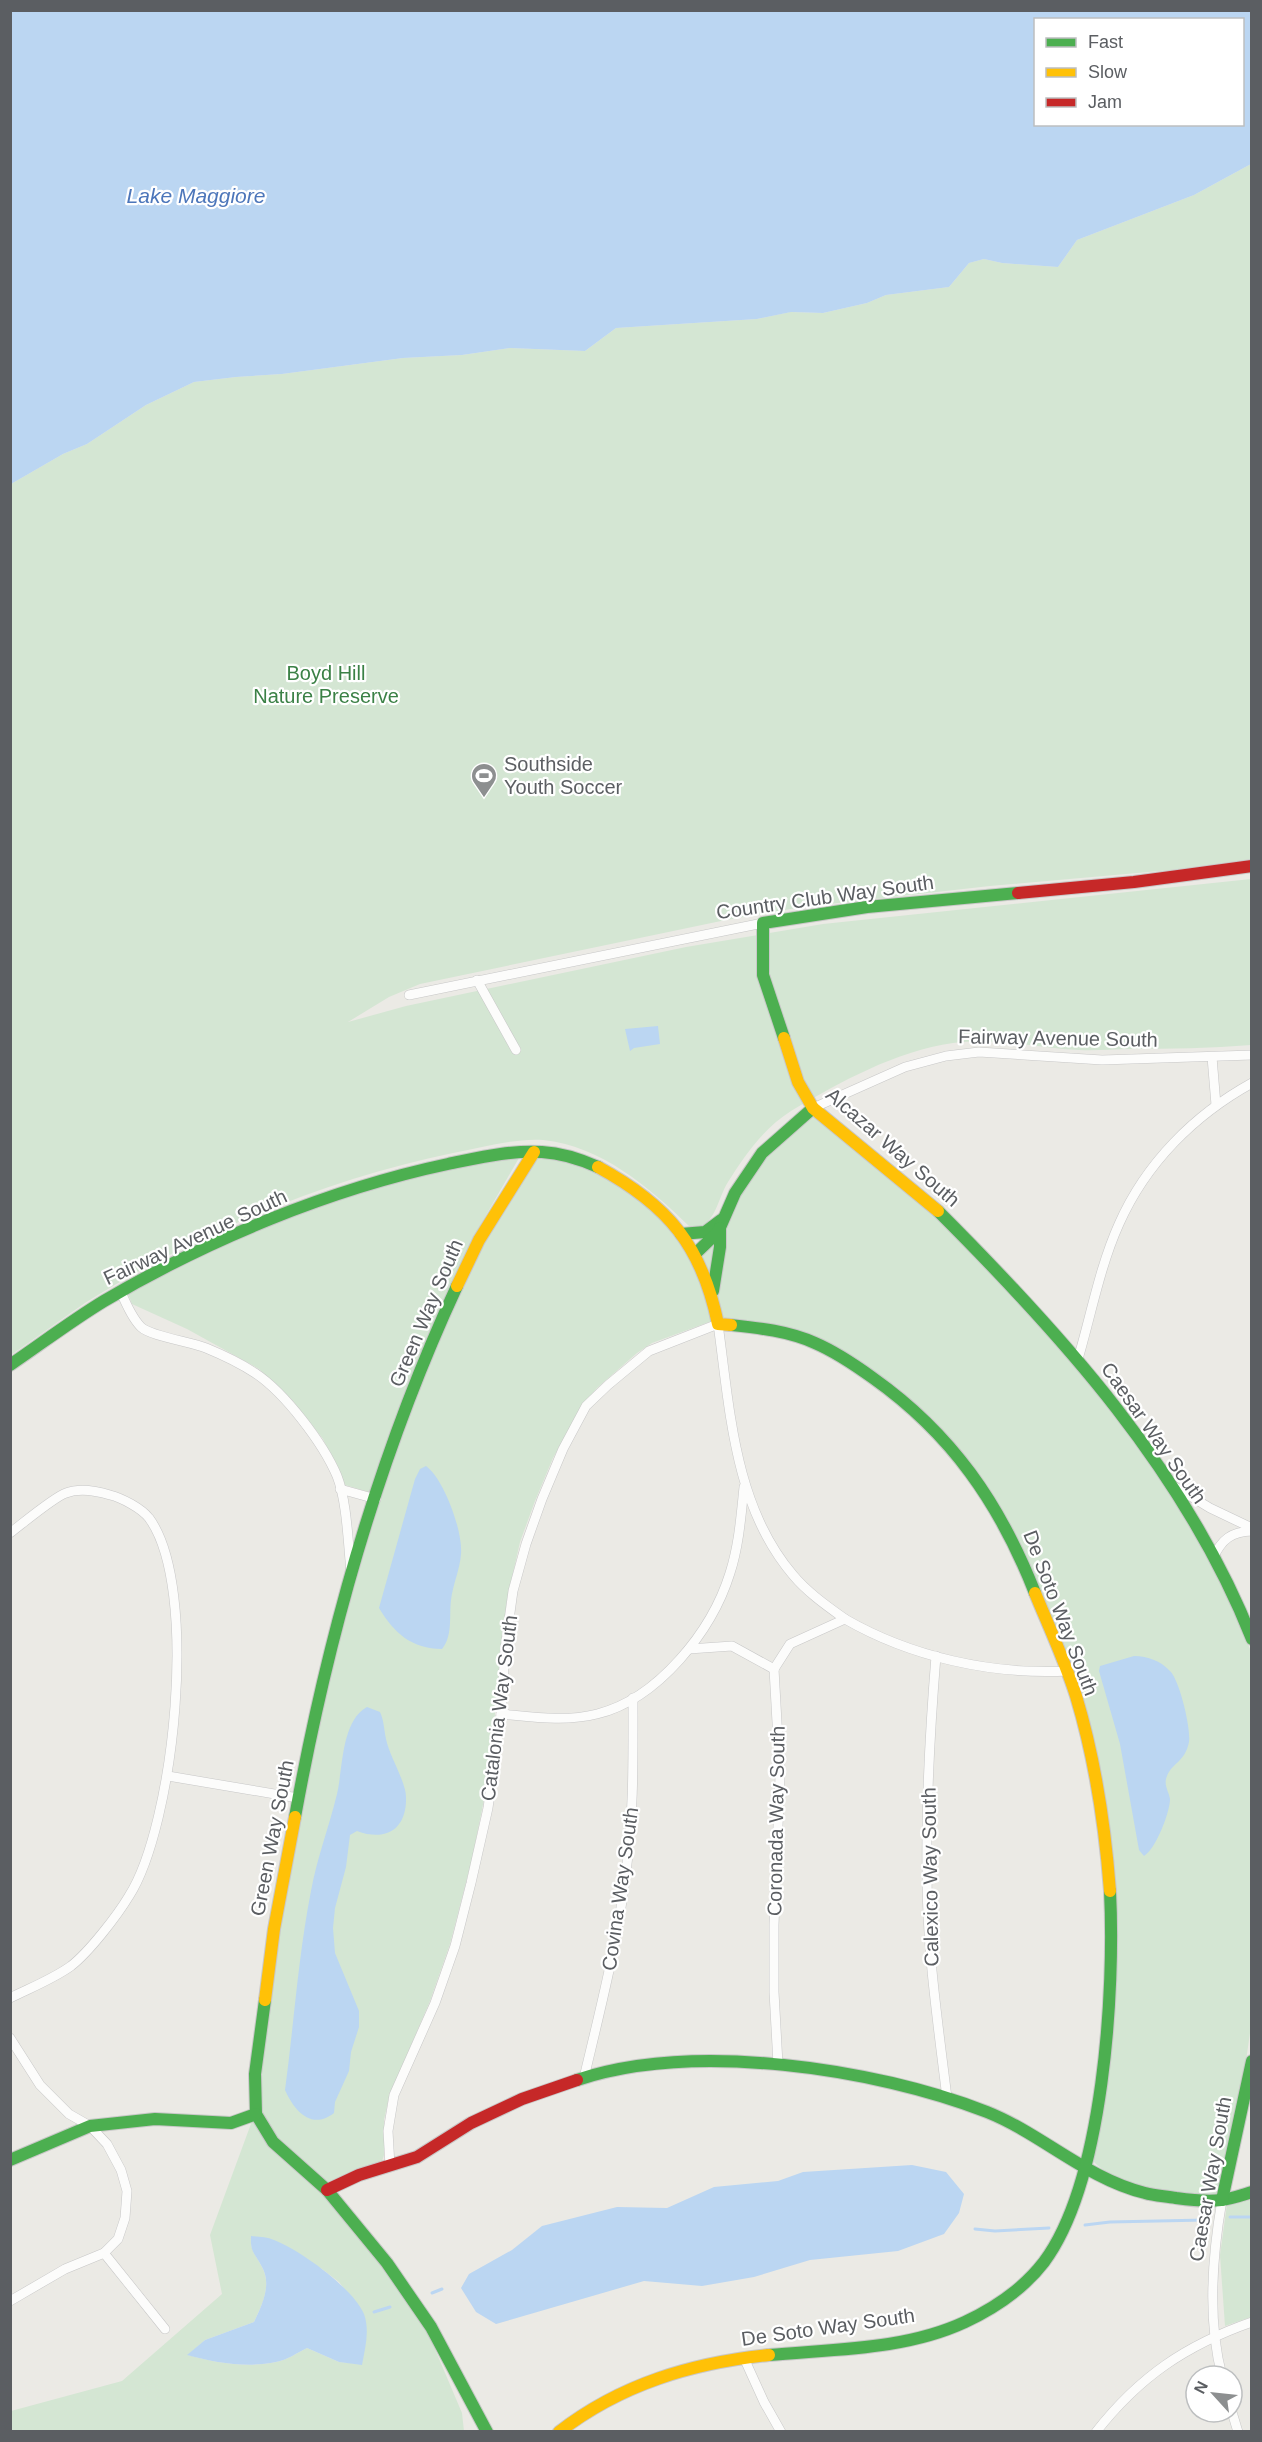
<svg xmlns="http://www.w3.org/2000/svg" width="1262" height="2442" viewBox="0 0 1262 2442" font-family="Helvetica,sans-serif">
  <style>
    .green { fill: #d4e6d3; fill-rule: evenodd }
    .water { fill: #bbd6f2; fill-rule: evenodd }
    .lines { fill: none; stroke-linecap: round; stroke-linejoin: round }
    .stream { stroke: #bbd6f2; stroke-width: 3 }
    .street-casing { stroke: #c7c7c7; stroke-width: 10 }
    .fast-casing { stroke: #c9c8c8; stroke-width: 14 }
    .slow-casing { stroke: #c9c8c8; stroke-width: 14 }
    .jam-casing { stroke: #c9c8c8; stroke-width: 14 }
    .street { stroke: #fcfcfb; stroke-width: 9 }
    .fast { stroke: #4caf50; stroke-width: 12 }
    .slow { stroke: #ffc107; stroke-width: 12 }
    .jam { stroke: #c62828; stroke-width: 12 }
    .labels { text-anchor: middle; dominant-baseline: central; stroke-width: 4.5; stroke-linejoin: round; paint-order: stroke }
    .park-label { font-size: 20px; fill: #3b8146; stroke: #fff }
    .poi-label { font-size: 20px; fill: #5b5e62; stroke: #fff; text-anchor: start }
    .street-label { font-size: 20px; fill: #5b5e62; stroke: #fff }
    .water-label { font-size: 21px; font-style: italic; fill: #4c76ba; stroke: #fff }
  </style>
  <rect width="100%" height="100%" fill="#ebeae5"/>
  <g class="green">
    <path d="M1251,164V859L1171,870L990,886L802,907L721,921L420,984L389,997L348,1022L406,1006L686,947L823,924L1251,879V1045C1211,1048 1170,1049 1129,1049C1113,1049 1096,1051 1079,1050C1037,1048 996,1037 953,1043C896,1051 840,1082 791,1111C764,1128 745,1155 728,1182C718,1198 716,1222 697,1229L689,1226C649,1187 601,1146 543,1140C514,1138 481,1148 453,1153C326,1179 195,1234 85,1303C60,1320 36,1338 11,1355V484L63,454L87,444L146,405L194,382L236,377L282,374L403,358L462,355L510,348L585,351L616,328L757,319L790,312L823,313L867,303L886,295L949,287L969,263L984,259L1002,263L1058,267L1077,240L1194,195Z"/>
    <path d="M814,1115C851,1144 893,1173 927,1206C979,1255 1026,1310 1071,1362C1144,1447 1210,1543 1250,1649L1251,2026L1244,2075L1218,2195C1187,2197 1108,2185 1091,2158L1114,2016L1116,1903L1115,1867L1096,1750L1079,1692L967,1458L932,1418L896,1386L856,1360L723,1321L699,1251L767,1156Z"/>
    <path d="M532,1157C609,1161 679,1218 705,1290C709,1299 710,1311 712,1321L652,1343L637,1353L597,1388L582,1406L553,1458L535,1501L520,1542L507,1600L488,1780L472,1859L450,1944L430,2001L389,2097L384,2120V2155L382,2161L328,2183C308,2166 267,2139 262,2111C254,2075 270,2002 275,1963C285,1890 299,1817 315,1745C353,1573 405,1404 482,1244C497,1214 516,1186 532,1157Z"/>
    <path d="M519,1158L474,1236L426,1340L372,1493L345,1485L323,1439L293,1401L259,1369L187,1329L132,1304L128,1294C246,1232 384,1168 519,1158Z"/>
    <path d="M254,2120L323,2193L383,2265L426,2328L462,2413L464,2431L11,2432V2411L122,2381L222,2294L210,2235L252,2121ZM251,2237L322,2269L339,2282L363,2313L362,2364L339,2362L307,2348C297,2353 287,2360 276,2362C247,2368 216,2363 188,2355L205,2340L254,2322C262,2305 272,2286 262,2267C256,2255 250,2251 251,2237Z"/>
    <path d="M1251,2197V2317L1225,2326L1220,2255L1227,2204Z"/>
  </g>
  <g class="water">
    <path d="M11,10L1251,11V164L1194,195L1077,240L1058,267L1002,263L984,259L969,263L949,287L886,295L867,303L823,313L791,312L757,319L616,328L585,351L510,348L462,355L403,358L282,374L236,377L194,382L146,405L87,444L63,454L11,484ZM1036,20H1242V124H1036Z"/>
    <path d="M658,1026L660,1044L634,1048L630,1051L625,1029Z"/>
    <path d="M426,1466C444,1479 463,1531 461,1554C460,1569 453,1584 451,1600C449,1616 453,1636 442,1649C412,1649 394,1633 379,1608L415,1479L420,1469Z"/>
    <path d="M1134,1656C1148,1656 1161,1661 1171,1672C1180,1683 1191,1728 1189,1742C1185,1762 1172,1763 1167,1776C1163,1785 1169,1791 1170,1799C1170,1812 1156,1849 1144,1856L1139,1850L1120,1744L1099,1671L1100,1666Z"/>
    <path d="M367,1707L380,1712C384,1721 384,1729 386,1739C389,1755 406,1782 406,1797C407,1829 386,1842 357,1831L350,1835L346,1867L335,1908L333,1928L335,1953L359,2011V2027L351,2052L349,2071L335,2102L334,2113C311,2131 294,2110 285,2090C294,2024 298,1957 311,1891C317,1858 329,1827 337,1794C343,1769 341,1721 367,1707Z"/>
    <path d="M912,2165L946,2172L964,2194L959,2213L944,2234L898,2251L810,2260L754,2277L702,2286L644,2281L496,2324L476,2312L461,2288L469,2274L512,2250L542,2226L617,2207L667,2208L714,2187L778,2181L803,2172Z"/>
    <path d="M251,2236C258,2237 267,2237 274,2240C300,2250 353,2288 364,2314C370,2331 365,2348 362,2365L339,2362L307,2348C297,2353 287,2360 276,2362C247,2368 216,2363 187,2355L205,2340L254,2322C262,2305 272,2285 262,2267C255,2253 250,2253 251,2236Z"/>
  </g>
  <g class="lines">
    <g class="stream">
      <path d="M1230,2217H1252"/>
      <path d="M1085,2225L1110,2222L1205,2220"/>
      <path d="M975,2229L995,2231L1049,2228"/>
      <path d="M432,2293L442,2289"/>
      <path d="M374,2312L390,2307"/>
    </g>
    <defs>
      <g id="street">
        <path d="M477,980L516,1050"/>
        <path d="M409,995L763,923"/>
        <path d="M1212,1057L1216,1105"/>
        <path d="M813,1108L905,1067L946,1056L979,1052L1102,1060L1252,1055"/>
        <path d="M121,1292C126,1304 132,1318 141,1327C150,1336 191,1342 206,1348C223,1355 240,1363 255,1373C285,1393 323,1443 337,1476C347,1501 348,1543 351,1571"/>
        <path d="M1078,1359C1091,1315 1100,1266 1119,1224C1146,1163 1194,1115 1252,1083"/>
        <path d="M1172,1485L1210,1508L1252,1528"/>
        <path d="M340,1489L376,1499"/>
        <path d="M10,1533C22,1524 54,1497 66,1493C79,1488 97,1491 110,1495C122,1498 141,1508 149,1518C200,1587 174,1826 129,1896C117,1916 89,1952 71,1966C53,1979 30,1988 10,1998"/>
        <path d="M1213,1558C1222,1539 1231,1532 1252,1531"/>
        <path d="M689,1649L732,1646L774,1669"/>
        <path d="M936,1656C930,1729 926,1802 927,1875C927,1950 938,2024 947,2098"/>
        <path d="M774,1669L780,1776L774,1925V1992L778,2064"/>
        <path d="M774,1669L790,1644L845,1619C911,1657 992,1675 1068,1671"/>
        <path d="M501,1714C533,1717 565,1722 597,1714C658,1699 712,1631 730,1573C739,1545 741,1516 744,1487"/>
        <path d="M168,1776L298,1798"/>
        <path d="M10,2038L40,2085L69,2114L90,2126L107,2144L121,2170L127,2191L125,2218L118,2239L104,2253L65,2269L10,2301"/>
        <path d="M584,2078C600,2010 618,1941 626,1872C634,1814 633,1756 633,1698"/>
        <path d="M390,2166L388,2131L394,2095L435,2003L455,1946L471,1883L488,1808L501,1714L505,1649L513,1591L526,1544L542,1499L563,1449L586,1406L608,1385L649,1351L718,1324C730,1410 734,1506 793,1575C807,1592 827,1606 845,1619"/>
        <path d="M104,2253L165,2329"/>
        <path d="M744,2358L764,2402L781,2432"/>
        <path d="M1222,2376C1207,2319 1212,2257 1222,2200"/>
        <path d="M1232,2412L1238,2432"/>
        <path d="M1096,2432C1139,2377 1186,2345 1252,2322"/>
      </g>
      <g id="fast">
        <path d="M784,1038L763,975V923L867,907L1018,893"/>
        <path d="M938,1211C1063,1336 1186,1472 1252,1639"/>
        <path d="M681,1234L705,1232L721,1220"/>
        <path d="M695,1254L718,1232L735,1193L762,1153L813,1108"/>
        <path d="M713,1291L720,1247V1228"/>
        <path d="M731,1325C759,1328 788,1331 815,1343C836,1352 855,1365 873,1378C952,1434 1000,1504 1035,1593"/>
        <path d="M10,1365C41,1344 71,1321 104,1301C207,1240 330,1189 448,1164C478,1158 510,1150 542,1152C561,1153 580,1159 598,1167"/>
        <path d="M295,1817C328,1635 379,1454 457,1286"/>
        <path d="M265,2000L255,2074L256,2114L273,2142L327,2190L387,2263L431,2327L487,2432"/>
        <path d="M577,2080C694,2041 874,2068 987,2112C1042,2134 1087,2179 1145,2193C1155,2196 1166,2196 1176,2198C1191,2200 1206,2202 1221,2200C1231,2199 1242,2195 1252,2192"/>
        <path d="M10,2160L90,2126L155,2119L231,2123L256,2114"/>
        <path d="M1222,2200L1252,2061"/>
        <path d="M769,2355C834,2349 905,2350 965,2322C995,2308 1024,2288 1044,2262C1104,2181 1115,1990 1110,1891"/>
      </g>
      <g id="slow">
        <path d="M784,1038L798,1082L813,1108L938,1211"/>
        <path d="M598,1167C668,1205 702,1246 718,1324L731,1325"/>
        <path d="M457,1286L479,1240L534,1152"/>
        <path d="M1035,1593C1049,1627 1065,1661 1076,1696C1095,1759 1105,1825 1110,1891"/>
        <path d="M265,2000L274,1929L295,1817"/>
        <path d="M559,2432C621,2384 692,2363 769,2355"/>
      </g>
      <g id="jam">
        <path d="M1018,893L1134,882L1252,866"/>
        <path d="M327,2190L359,2175L417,2157L471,2123L522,2099L577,2080"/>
      </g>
    </defs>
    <use href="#street" class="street-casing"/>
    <use href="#fast" class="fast-casing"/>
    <use href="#slow" class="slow-casing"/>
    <use href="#jam" class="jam-casing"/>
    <use href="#street" class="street"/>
    <use href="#fast" class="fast"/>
    <use href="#slow" class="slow"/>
    <use href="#jam" class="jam"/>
  </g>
  <defs>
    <symbol id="stadium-pin" viewBox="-11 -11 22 30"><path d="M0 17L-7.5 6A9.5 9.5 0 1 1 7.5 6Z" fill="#8d8f90" stroke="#fff"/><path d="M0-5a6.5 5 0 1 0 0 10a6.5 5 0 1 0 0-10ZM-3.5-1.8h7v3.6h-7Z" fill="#fff"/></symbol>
  </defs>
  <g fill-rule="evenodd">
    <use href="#stadium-pin" x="469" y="761" width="30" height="40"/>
  </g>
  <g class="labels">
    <g class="park-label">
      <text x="326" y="673">Boyd Hill<tspan x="326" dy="23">Nature Preserve</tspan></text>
    </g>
    <g class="poi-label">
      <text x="504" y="764">Southside<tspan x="504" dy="23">Youth Soccer</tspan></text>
    </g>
    <g class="street-label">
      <text transform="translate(825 897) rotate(-8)">Country Club Way South</text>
      <text transform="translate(1058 1038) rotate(1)">Fairway Avenue South</text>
      <text transform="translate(893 1147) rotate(41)">Alcazar Way South</text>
      <text transform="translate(195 1237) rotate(-25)">Fairway Avenue South</text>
      <text transform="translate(426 1313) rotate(-67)">Green Way South</text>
      <text transform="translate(1154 1433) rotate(55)">Caesar Way South</text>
      <text transform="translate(1061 1613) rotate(69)">De Soto Way South</text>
      <text transform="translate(499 1708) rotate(-83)">Catalonia Way South</text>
      <text transform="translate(776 1821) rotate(-89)">Coronada Way South</text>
      <text transform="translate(272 1838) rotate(-79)">Green Way South</text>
      <text transform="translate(930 1877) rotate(-91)">Calexico Way South</text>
      <text transform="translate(620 1889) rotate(-82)">Covina Way South</text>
      <text transform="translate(1210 2179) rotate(-80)">Caesar Way South</text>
      <text transform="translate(828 2327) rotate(-8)">De Soto Way South</text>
    </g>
    <g class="water-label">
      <text x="196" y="195">Lake Maggiore</text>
    </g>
  </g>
  <rect width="1262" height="2442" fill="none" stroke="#5b5e62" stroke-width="24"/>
  <rect x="1034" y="18" width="210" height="108" fill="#ffffff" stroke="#bdbfc0" stroke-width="1.5"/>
  <rect x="1046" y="38" width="30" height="9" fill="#4caf50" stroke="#bdbfc0" stroke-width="1.5"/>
  <text x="1088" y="48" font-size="18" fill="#5b5e62">Fast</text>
  <rect x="1046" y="68" width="30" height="9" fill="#ffc107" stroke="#bdbfc0" stroke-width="1.5"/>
  <text x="1088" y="78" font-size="18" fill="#5b5e62">Slow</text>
  <rect x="1046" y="98" width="30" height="9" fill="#c62828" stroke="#bdbfc0" stroke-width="1.5"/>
  <text x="1088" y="108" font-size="18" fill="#5b5e62">Jam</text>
  <g transform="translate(1214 2394) rotate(297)"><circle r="28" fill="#ffffff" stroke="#bdbfc0" stroke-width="1.5"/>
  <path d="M0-4.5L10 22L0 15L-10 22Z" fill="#8d8f90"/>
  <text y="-9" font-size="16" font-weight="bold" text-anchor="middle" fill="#5b5e62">N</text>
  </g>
</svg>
